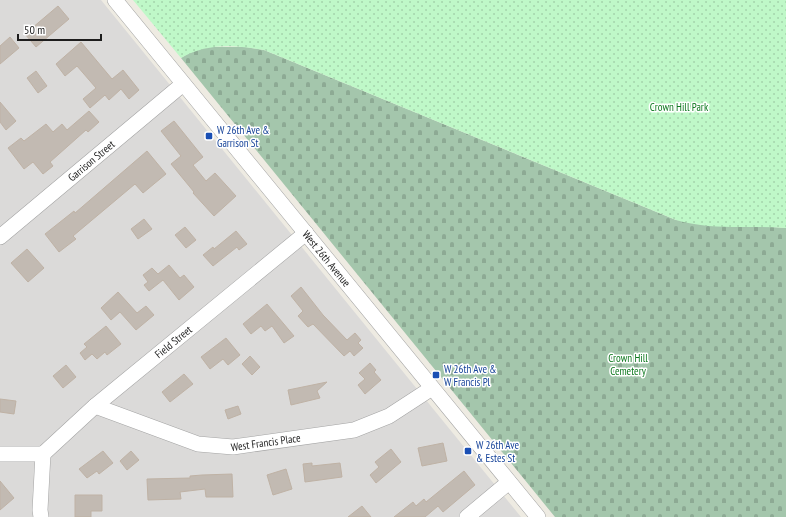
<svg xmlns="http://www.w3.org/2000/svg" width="786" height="517" viewBox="0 0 786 517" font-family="'PT Sans Narrow',sans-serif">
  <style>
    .residential { fill: #dbdad9 }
    .cemetery { fill: url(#cemetery-stones) }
    .park { fill: url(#park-dots) }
    .building { fill: #c2bab2; stroke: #bfb2a5 }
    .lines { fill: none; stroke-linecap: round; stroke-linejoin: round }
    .minor-casing { stroke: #a4a4a4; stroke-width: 16 }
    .minor { stroke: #fff; stroke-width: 15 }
    .transit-dot { fill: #1a4fb4; stroke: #fff; stroke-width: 1.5 }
    .labels { text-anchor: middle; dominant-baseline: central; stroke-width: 3; stroke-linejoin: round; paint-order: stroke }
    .park-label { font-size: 11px; fill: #0d781e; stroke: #fff }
    .transit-label { font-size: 11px; fill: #164399; stroke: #fff; text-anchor: start }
    .street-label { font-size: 11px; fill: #1d1d1d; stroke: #fff }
  </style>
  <defs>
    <pattern id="cemetery-stones" width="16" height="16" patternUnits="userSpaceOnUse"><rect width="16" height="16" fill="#a4c6ac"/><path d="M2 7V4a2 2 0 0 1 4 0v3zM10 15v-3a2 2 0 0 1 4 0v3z" fill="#8daa94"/></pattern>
    <pattern id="park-dots" width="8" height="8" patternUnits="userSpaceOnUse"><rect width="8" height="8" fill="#bff8c8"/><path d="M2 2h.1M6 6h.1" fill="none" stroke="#a4d4ab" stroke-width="1.8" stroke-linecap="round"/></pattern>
  </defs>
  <rect width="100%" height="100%" fill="#eeebe2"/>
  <path class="residential" d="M0,0H101L521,517H0Z"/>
  <path class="cemetery" d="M206,47H246L264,50L676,220L786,228V517H555L181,58L189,53Z"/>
  <path class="park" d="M133,0H786V228C748,225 714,231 676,220L264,50C236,45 206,43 181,58Z"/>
  <g class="building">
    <path d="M58,6L69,19L36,47L25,34Z"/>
    <path d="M10,37L19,48L0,64V46Z"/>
    <path d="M81,42L112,79L123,70L139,90L129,99L121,89L109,100L105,95L90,108L83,99L96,88L77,66L65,76L56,64Z"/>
    <path d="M36,71L47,86L38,93L27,78Z"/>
    <path d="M0,102L16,121L6,130L0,122Z"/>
    <path d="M89,111L99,122L88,132L86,130L50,162L53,166L43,174L33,162L24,169L8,148L21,138L24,141L46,124L53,132L62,124L67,130Z"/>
    <path d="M174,121L203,157L193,165L206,181L215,173L236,196L214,216L193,193L194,192L171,164L181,156L161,131Z"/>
    <path d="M147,151L166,174L143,193L135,184L73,236L76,239L59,252L45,234L74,211L75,213Z"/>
    <path d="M144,219L152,229L138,239L131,229Z"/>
    <path d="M185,227L196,240L186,248L175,235Z"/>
    <path d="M236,231L247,244L239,250L237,247L213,266L203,255L213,247L214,249Z"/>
    <path d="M27,249L44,268L28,282L11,263Z"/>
    <path d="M169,265L180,278L184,275L194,287L179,300L163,280L149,291L144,285L148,282L143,275L152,268L158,274Z"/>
    <path d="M301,287L323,315L347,340L355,333L361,340L358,343L363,348L354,356L350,351L344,356L313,324L308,327L298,316L303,311L291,296Z"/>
    <path d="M118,292L137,313L146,306L154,315L136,330L120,312L111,320L101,308Z"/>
    <path d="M267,304L294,336L284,343L272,326L265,331L261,326L251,334L243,324Z"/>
    <path d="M106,326L121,344L107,355L105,352L97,359L92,354L85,360L80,353L87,347L84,344Z"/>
    <path d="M226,338L240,355L228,365L223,359L210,369L201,357Z"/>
    <path d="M250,356L260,367L252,375L242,364Z"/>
    <path d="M370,363L376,370L374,372L381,380L365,394L358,385L365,379L359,373Z"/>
    <path d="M66,365L76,377L63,388L53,376Z"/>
    <path d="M184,374L193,384L170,402L162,392Z"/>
    <path d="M327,382L317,391L320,398L291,405L288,390Z"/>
    <path d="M0,399L16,401L14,414L0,412Z"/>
    <path d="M238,406L241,414L228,419L225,410Z"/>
    <path d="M443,443L447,461L422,466L418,448Z"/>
    <path d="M391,449L401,462L376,483L370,475L379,467L375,462Z"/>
    <path d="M103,451L113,463L99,474L97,471L87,478L79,469Z"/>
    <path d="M131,451L139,460L127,470L120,461Z"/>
    <path d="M312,463V466L340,463L342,477L305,482L303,464Z"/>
    <path d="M286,469L292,489L273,495L267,475Z"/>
    <path d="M464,471L475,485L443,512L438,506L425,517H394L413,502L416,506L424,499L426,502Z"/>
    <path d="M232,474L233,497H206L205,489L180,492L181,499L148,500L147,479L190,478V476L202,475Z"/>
    <path d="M0,481L14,498L0,510Z"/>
    <path d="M75,495H102V511H91V517H75Z"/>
    <path d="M362,506L371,517H348Z"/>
  </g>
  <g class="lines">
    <defs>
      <g id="minor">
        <path id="s1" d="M115,0L538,517"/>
        <path id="s2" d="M0,237L183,84"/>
        <path id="s3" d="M95,406L198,444L233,447L354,430L389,416L432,388"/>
        <path d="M0,454H43"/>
        <path id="s4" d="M43,454L95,406L306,233"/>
        <path d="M41,517L40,510L43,454"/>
        <path d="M467,517L509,482"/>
      </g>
    </defs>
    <use href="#minor" class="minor-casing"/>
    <use href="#minor" class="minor"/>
  </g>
  <g class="transit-dot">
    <rect x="205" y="132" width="8" height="8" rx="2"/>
    <rect x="432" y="371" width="8" height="8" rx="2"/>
    <rect x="464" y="447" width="8" height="8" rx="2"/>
  </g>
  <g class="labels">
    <g class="park-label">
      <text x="679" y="107">Crown Hill Park</text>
      <text x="628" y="358">Crown Hill<tspan x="628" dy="13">Cemetery</tspan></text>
    </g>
    <g class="transit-label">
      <text x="217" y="130">W 26th Ave &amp;<tspan x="217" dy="13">Garrison St</tspan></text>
      <text x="444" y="369">W 26th Ave &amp;<tspan x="444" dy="13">W Francis Pl</tspan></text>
      <text x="476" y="445">W 26th Ave<tspan x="476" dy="13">&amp; Estes St</tspan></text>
    </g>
    <g class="street-label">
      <text stroke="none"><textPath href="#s2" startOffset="119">Garrison Street</textPath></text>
      <text stroke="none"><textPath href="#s1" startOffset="334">West 26th Avenue</textPath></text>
      <text stroke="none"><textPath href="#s4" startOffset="172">Field Street</textPath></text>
      <text stroke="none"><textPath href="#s3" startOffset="178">West Francis Place</textPath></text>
    </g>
  </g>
  <path d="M18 34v6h83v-6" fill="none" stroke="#1d1d1d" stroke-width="2"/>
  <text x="24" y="34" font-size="12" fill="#1d1d1d" stroke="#ffffff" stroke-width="3" paint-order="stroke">50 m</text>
</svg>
